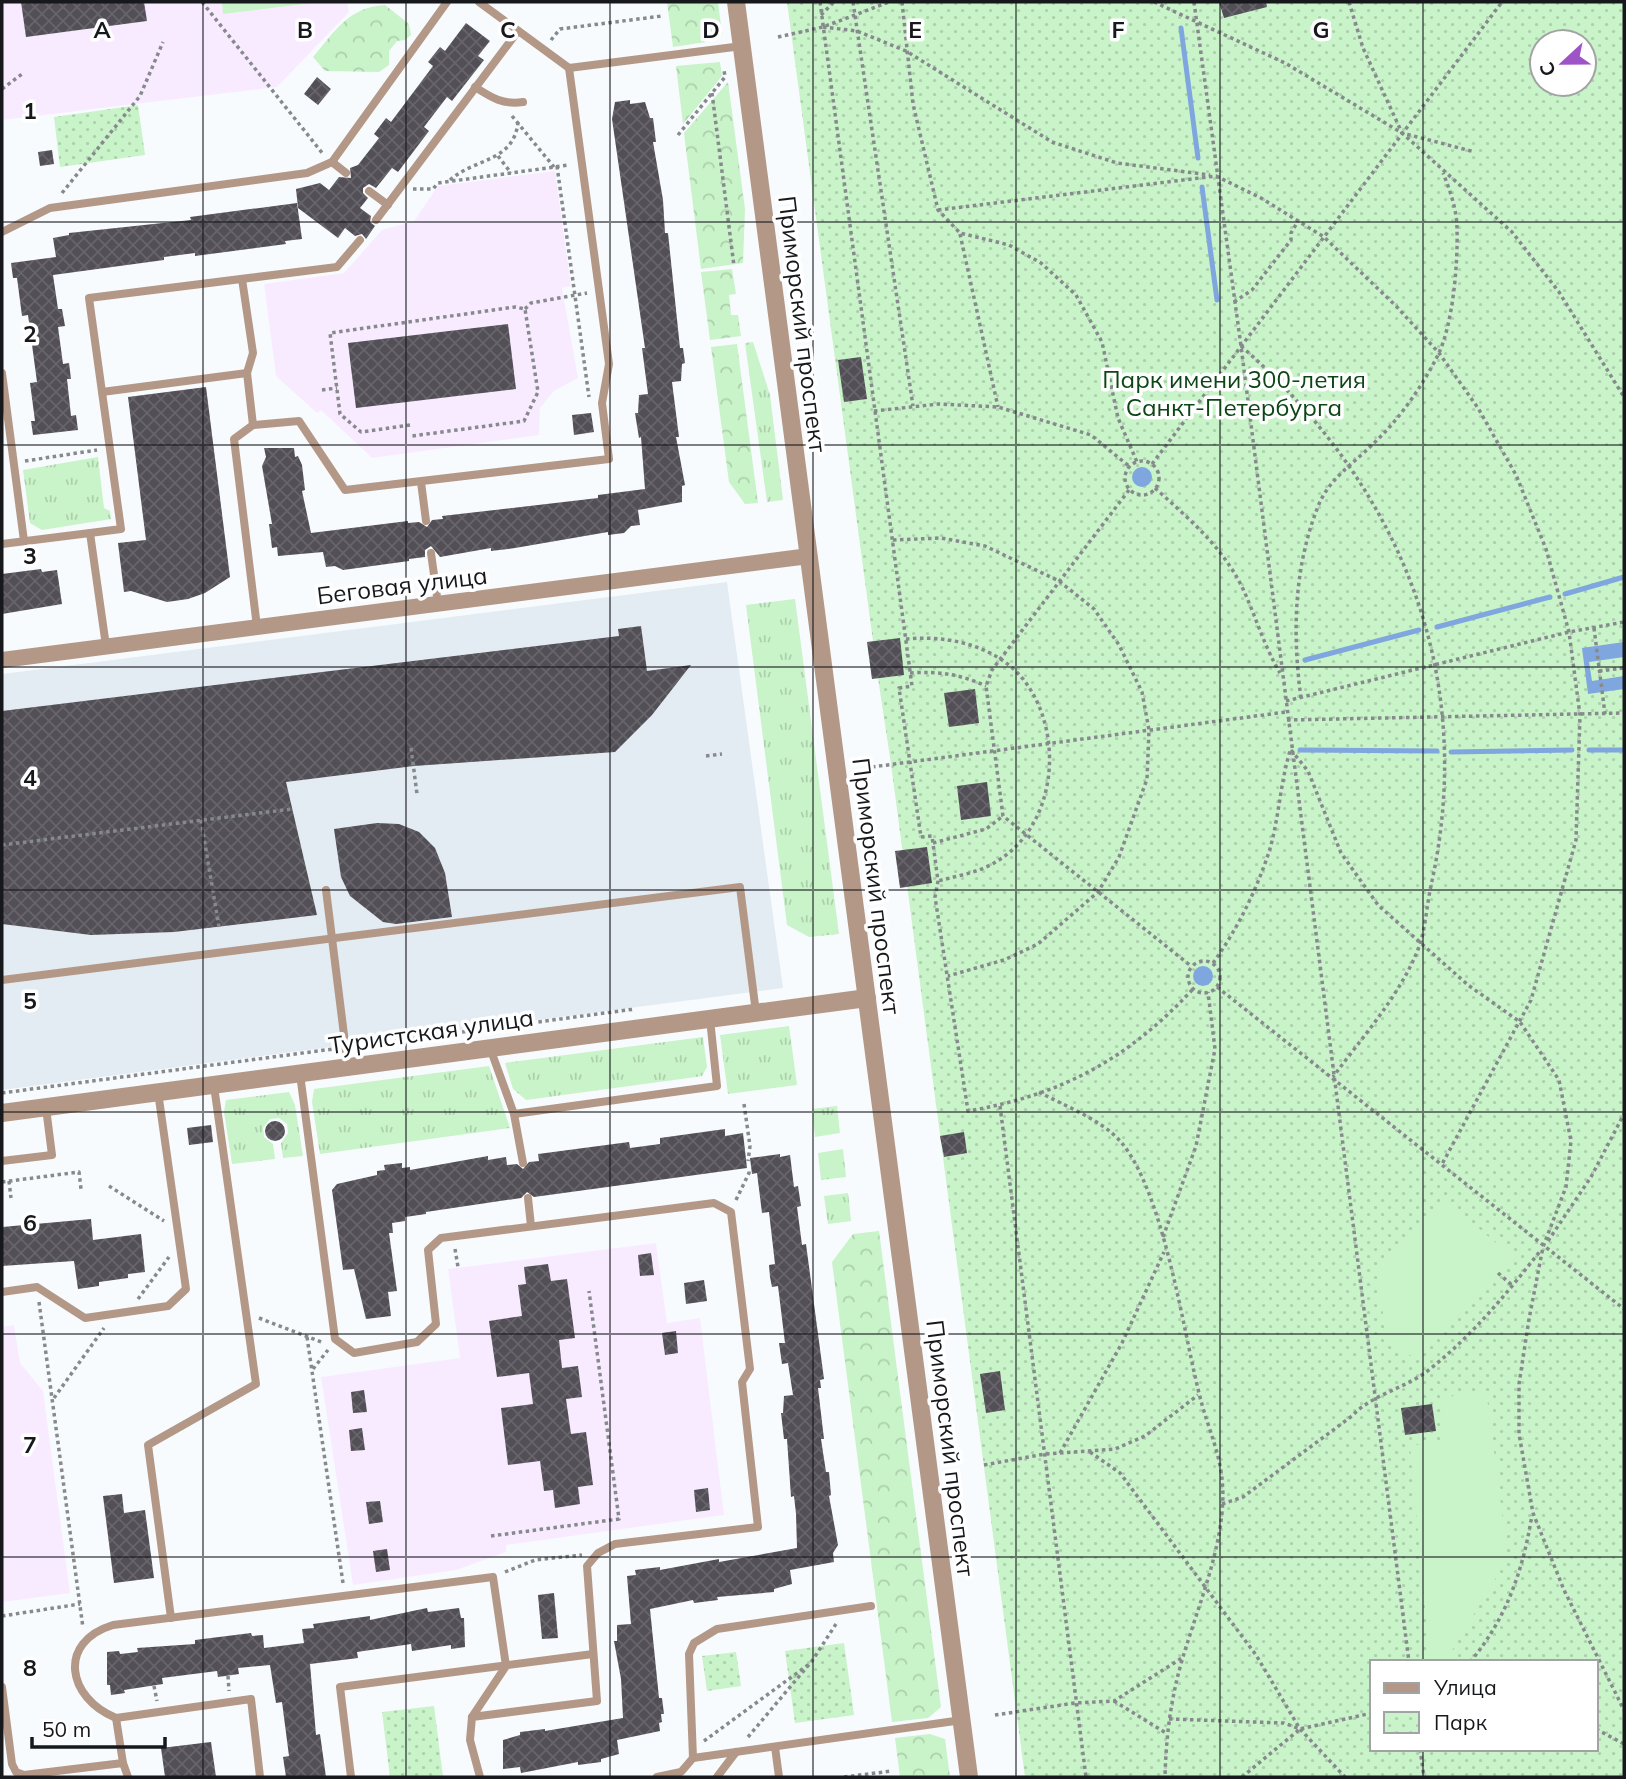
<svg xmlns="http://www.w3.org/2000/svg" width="1626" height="1779" viewBox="0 0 1626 1779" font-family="Mulish,sans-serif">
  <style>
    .built { fill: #e4ecf3 }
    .education { fill: #f9ebff }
    .grass { fill: url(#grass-tufts) }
    .forest { fill: url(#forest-crowns) }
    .park { fill: url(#park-dots); fill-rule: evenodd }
    .pitch { fill: #c9f3c9 }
    .water { fill: #7fa6de }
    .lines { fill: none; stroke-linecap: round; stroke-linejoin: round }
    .stream { stroke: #7fa6de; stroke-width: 5 }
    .building { fill: url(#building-cross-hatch) }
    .path { stroke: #878a8d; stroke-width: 3.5; stroke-dasharray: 3.5 3.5; stroke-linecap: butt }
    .service { stroke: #b49887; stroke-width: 8 }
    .minor { stroke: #b49887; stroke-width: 16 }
    .tertiary { stroke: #b49887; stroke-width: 18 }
    .grid { fill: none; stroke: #16181b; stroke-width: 2; stroke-opacity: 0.55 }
    .labels { text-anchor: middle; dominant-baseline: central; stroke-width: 7; stroke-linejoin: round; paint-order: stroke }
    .street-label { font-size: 24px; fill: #16181b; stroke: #fff }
    .park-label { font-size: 24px; fill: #0c4615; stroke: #fff }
    .grid-label { font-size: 23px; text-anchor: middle; font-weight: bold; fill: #16181b; stroke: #fff; stroke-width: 7; stroke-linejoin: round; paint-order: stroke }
  </style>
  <defs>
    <pattern id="grass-tufts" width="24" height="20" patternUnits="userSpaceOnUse" patternTransform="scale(1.75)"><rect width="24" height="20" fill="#c9f3c9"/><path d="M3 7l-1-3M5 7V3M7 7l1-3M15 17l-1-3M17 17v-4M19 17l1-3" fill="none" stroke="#acd0ac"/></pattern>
    <pattern id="forest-crowns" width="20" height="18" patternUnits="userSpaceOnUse" patternTransform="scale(1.75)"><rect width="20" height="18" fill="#c9f3c9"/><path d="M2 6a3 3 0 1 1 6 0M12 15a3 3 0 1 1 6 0" fill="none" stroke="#acd0ac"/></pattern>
    <pattern id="park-dots" width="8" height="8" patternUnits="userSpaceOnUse" patternTransform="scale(1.75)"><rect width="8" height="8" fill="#c9f3c9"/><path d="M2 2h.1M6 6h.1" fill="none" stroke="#acd0ac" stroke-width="1.8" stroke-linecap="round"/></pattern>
    <pattern id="building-cross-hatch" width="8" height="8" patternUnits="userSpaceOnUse" patternTransform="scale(1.75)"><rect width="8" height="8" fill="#524f56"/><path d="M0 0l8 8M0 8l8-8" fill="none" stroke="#67646a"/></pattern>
  </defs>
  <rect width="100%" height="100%" fill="#f8fbfe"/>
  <path class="built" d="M727,582L783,988L2,1090V674Z"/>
  <g class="education">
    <path d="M2,2H347L349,12L277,87L2,120Z"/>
    <path d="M555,171L571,286L562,288L578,378L554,391L540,408L539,435L372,458L321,410L317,413L276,376L264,284L344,273L382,230L414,221L438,186Z"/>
    <path d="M656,1243L667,1323L700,1318L724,1515L506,1545V1552L456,1570L353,1585L321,1377L460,1358L448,1269Z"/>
    <path d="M14,1325L20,1363L43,1391L70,1593L2,1602V1327Z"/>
  </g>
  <g class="grass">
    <path d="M753,342L770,395L783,500L767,502L745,343Z"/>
    <path d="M98,457L104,508L110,511L111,519L42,530L30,523L23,470Z"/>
    <path d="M795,599L839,934L809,937L787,925L746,605Z"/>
    <path d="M789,1026L797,1085L728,1094L720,1035Z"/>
    <path d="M703,1037L707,1067L702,1076L696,1077L526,1100L513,1089L505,1063Z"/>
    <path d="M489,1066L510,1128L320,1154L312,1102L314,1089Z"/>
    <path d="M289,1092L295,1105L303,1156L283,1158L281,1143L288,1133L287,1124L279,1118L270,1119L263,1128L264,1137L273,1144L275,1159L232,1164L224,1112L226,1100Z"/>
    <path d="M837,1106L840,1133L815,1137L812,1109Z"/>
    <path d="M843,1149L846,1177L821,1180L818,1153Z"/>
    <path d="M848,1193L851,1221L828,1224L824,1196Z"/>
  </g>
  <g class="forest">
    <path d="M667,2H718L722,34L706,42L673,47Z"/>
    <path d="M385,5L409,24L411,35L405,40L397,41L389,51V65L379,72L325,71L313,57C335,31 349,7 385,5Z"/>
    <path d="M720,62L722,76L683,124L676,66Z"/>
    <path d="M728,82L745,209L743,263L701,269L684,133Z"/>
    <path d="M732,269L736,294L729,295L731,315H738L741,336L710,340L701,272Z"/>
    <path d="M737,344L758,503L745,504L729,482L711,347Z"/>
    <path d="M879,1231L941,1707L928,1718L892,1722L832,1262L853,1234Z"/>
    <path d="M930,1734L945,1739L950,1777H900L895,1738Z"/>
  </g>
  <g class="park">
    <path d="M787,2H1624V1777H1025L891,764L878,678L872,679L867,642L873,641ZM1542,42H1584V84H1542ZM1372,1662H1596V1749H1372Z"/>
    <path d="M138,105L145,155L60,167L54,117Z"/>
    <path d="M844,1643L854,1715L795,1723L785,1651Z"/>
    <path d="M736,1652L741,1686L707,1691L702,1656Z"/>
    <path d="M434,1706L443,1777H390L382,1712Z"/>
  </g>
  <g class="pitch">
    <path d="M222,2H319L223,14Z"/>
    <path d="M1445,1200L1514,1258L1414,1357L1387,1344L1377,1268Z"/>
    <path d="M1486,1390L1508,1558L1445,1662H1430L1410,1446L1444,1441L1442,1398Z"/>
  </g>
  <g class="water">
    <circle cx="1142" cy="477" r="10"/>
    <path d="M1624,642V657L1589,662L1592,681L1624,676V689L1588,694L1582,648Z"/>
    <circle cx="1203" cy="976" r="10"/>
  </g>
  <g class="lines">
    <g class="stream">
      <path d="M1181,28L1198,158"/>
      <path d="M1202,187L1217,300"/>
      <path d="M1565,594L1624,577"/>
      <path d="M1437,627L1550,597"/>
      <path d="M1305,660L1419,630"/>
      <path d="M1300,750L1437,751"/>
      <path d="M1589,750H1624"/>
      <path d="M1451,752L1572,750"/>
    </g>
  </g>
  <g class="building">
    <path d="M21,2H144L147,21L26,37Z"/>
    <path d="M1219,2H1266L1267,7L1224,18Z"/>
    <path d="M466,23L490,41L478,56L484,60L452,101L447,97L424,127L429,131L398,172L392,168L376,188L369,184L363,188V193L368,198L360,208L371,216L370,222L375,226L366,239L362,234L355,236L345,228L338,238L298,208L296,189L320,183L329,190L339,177L351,178L350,168L358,165L379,138L374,134L386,118L391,122L433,66L428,62L440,47L445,51Z"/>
    <path d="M317,77L331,89L318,105L304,94Z"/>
    <path d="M630,100V104L645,102L650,118H653L656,142H653L663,200L665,233H668L680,348H683L685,363L682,364L681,381L672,382L679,437H676L685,485L682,486V502L638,510L640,525L631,526L624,533L608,535V532L515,548L491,551V548L440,557L431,546L425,550V557L409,559V561L343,570L335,566L326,567L323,552L278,556L277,547L272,548L269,524H272L262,466L266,457L264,448H294L295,457L298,456L302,465L305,490L302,491L311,533L408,521V523L419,522L427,527L432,520L443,519L442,516L598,498V495L645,489L641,437L639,438L635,413H638L639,395L648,394L642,348H645L612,119L615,102Z"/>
    <path d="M52,150L54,164L40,166L38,152Z"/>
    <path d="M297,203L302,239L285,241L286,244L195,256V253L164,257V260L53,275L58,309H62L65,326L58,327L63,364L69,363L71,379H67L71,416L76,415L78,430L33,435L31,421H35L30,383L37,382L28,315L22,316L17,278H13L11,263L56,257L53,238L69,235V233L191,220L190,217Z"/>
    <path d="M508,324L516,389L356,408L348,343Z"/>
    <path d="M861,357L867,399L844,402L838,360Z"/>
    <path d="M206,387L230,577L205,593L188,599L167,602L131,591L124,592L118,543L146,540L128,397Z"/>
    <path d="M591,413L594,432L574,435L572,415Z"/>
    <path d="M41,569L42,572L57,570L62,604L2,614V574Z"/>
    <path d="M641,626L647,671L691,665L652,715L615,752L414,766L286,782L317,915L174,932L91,935L2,924V711L619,636L618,629Z"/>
    <path d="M900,638L904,675L872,679L867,642Z"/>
    <path d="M975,689L979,723L949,727L944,693Z"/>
    <path d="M987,782L991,816L961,820L957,786Z"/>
    <path d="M377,823L399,824L419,832L435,848L445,873L452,917L396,924L383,922L350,896L341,877L334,829Z"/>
    <path d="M927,847L932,883L900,888L895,851Z"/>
    <circle cx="275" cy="1131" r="10"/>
    <path d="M211,1125L213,1142L189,1145L187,1128Z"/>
    <path d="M725,1129V1136L743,1133L747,1168L534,1197L527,1192L521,1198L426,1212V1214L405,1217V1221L392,1223L393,1233H389L397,1291L388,1292L391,1316L366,1319L354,1269L343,1270L332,1190L337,1184L377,1175V1171L385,1170L384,1165L402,1163V1168L410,1167V1170L488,1156V1160L506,1157L507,1165L517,1164L523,1169L529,1162L539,1161L538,1154L629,1142L630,1148L660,1144V1138Z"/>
    <path d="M964,1132L967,1153L944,1157L940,1136Z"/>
    <path d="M780,1154V1157L790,1155L794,1187L798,1186L801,1206L797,1207L802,1245L806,1244L824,1379L820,1380L821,1388H818L824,1439H821L826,1472H829L831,1495L829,1496L838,1545L833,1553L834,1562L790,1570L792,1584L774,1589V1592L717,1597L718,1600L694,1603L693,1600L650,1609L659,1698H662L664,1714H661L662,1722L659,1723L660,1731L617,1740L619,1754L601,1759V1762L578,1765V1762L521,1773L520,1767L503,1769V1740L520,1735V1732L545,1729V1731L623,1718L621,1679L614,1641H617V1625L631,1624L627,1576L636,1575L635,1570L660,1567V1570L719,1559V1562L797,1548L796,1514L794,1496L791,1497L787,1439H784L781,1413H783L784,1396L793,1395L788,1363L782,1364L779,1343H785L778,1286L772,1287L770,1277L769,1265L775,1264L769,1212L762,1213L757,1173L752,1174L750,1158Z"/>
    <path d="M91,1219L93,1240L141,1234L145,1272L128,1274V1278L99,1282V1286L78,1289L74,1261L2,1266V1227Z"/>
    <path d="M651,1253L654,1275L640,1276L638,1255Z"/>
    <path d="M548,1264L551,1281L567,1279L575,1338L559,1340L562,1368L578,1366L582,1397L566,1399L571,1434L586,1432L593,1485L578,1487L580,1504L555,1508L553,1490L544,1491L540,1461L508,1465L501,1408L533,1404L529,1373L497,1377L489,1321L522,1316L518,1285L526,1284L524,1267Z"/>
    <path d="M704,1280L707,1301L686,1304L684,1283Z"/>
    <path d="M676,1331L678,1353L665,1355L662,1333Z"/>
    <path d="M1000,1371L1005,1410L986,1413L980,1374Z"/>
    <path d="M364,1390L367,1412L353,1413L351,1392Z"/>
    <path d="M1432,1404L1436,1431L1405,1435L1401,1408Z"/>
    <path d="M362,1428L365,1450L351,1451L349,1430Z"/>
    <path d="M708,1488L710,1510L696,1512L694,1490Z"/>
    <path d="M122,1494L124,1513L145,1510L154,1578L114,1583L103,1496Z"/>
    <path d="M380,1501L383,1522L369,1524L366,1502Z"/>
    <path d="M387,1549L390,1570L376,1572L373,1551Z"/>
    <path d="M554,1593L558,1638L542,1639L538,1595Z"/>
    <path d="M427,1608L428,1612L459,1608L461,1618H464L465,1647L451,1649V1645L412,1651L411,1644L357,1652L358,1658L310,1664L316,1735L320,1734L326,1777H286L283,1757L289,1756L282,1702L276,1703L270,1665L238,1668L239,1674L218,1677L217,1671L162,1678L163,1684L124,1690L125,1693L111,1695L110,1685H107V1652L119,1651L120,1654L138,1652L137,1648L195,1644V1640L251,1633L252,1636L263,1635L264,1648L304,1643L302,1629L314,1628L313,1624L370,1616V1620Z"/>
    <path d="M211,1742L216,1777H165L161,1748Z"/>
  </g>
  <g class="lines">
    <g class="path">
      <path d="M202,2L323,154"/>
      <path d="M820,2L912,686L899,688L921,837L932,836L938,881L935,897L968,1111C1062,1095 1128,1059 1193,989"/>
      <path d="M853,2L913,406"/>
      <path d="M902,2L913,104L938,210L960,233L1009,245L1041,263L1076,295L1102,342L1118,418L1137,462"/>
      <path d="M1154,2L1285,63L1402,133L1512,232L1559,292L1624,397"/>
      <path d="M1194,2L1241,346L1409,1662"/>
      <path d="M1349,2L1363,48L1402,133L1475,152"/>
      <path d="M821,15L834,2"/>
      <path d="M823,27L857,31L906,51L1052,142L1117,163L1210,175"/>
      <path d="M778,37L823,27L889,2"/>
      <path d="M551,40L560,29L662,16"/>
      <path d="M2,89L22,74"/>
      <path d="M712,93L734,266"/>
      <path d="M512,116L554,167"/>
      <path d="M678,135L725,77L724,70"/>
      <path d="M498,156L511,173"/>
      <path d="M557,166L589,397"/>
      <path d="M450,180C475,158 514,162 518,122"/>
      <path d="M413,189H433L438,183L569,165"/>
      <path d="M62,193L140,96L163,42"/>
      <path d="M938,210L1216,176L1261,198L1324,237L1396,306L1439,353L1478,408L1516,475L1546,549L1569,632L1580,715L1576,840L1531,1000L1441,1166"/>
      <path d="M960,234L998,407"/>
      <path d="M1234,302L1252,290L1291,240V233L1298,221"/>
      <path d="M525,309L531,303L587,293"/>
      <path d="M1241,346C1399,485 1477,672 1432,881C1427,902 1426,925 1420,944C1403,992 1363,1036 1333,1077"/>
      <path d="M322,390L337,388"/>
      <path d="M874,411L939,404L998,407L1091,435L1130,467"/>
      <path d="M410,425L361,432L340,414L330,333L515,307L525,309L538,392L524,421L412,436"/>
      <path d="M25,461L97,450"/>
      <circle cx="1142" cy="478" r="17"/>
      <path d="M1152,464L1502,2"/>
      <path d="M1155,488C1189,519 1223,547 1243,589C1256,617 1264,646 1280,673"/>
      <path d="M1129,490L992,670L986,686L1003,816L1191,966"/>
      <path d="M893,540L941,538L985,546L1059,581L1094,609L1119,645L1142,692L1149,730L1147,779L1119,857L1098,892L1038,944L1004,960L948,976"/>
      <path d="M1594,628L1605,714"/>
      <path d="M906,639C947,635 995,645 1023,679C1066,733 1057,828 994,863C977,873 956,876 938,881"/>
      <path d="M1599,671L1624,668"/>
      <path d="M910,673C939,671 959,674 986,686"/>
      <path d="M1301,698C1292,633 1294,565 1319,504C1330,478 1354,463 1372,445C1398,421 1422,387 1438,355C1453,324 1458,264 1457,229C1457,210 1450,190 1443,173"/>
      <path d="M1286,701L1569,632L1624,622"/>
      <path d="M1287,720L1624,713"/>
      <path d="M411,748L417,794"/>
      <path d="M1291,750L1308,771L1341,853L1378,905L1468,985L1520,1022L1559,1080L1571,1141L1566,1187L1543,1247L1529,1319L1519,1384V1434L1533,1513L1564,1590L1624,1710"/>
      <path d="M706,756L722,754"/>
      <path d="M872,767L1286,712"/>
      <path d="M201,820L219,927"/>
      <path d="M933,843L986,829L1003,816"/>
      <path d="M2,845L292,809"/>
      <circle cx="1204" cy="977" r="16"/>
      <path d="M1213,963C1237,930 1256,891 1269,852C1279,819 1280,784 1290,751"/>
      <path d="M1217,987L1624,1309"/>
      <path d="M358,1046L635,1009"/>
      <path d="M1039,1092C1065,1106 1102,1120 1121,1142C1163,1192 1182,1323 1198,1389C1209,1437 1227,1460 1222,1513C1217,1562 1197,1610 1183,1657C1171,1697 1166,1736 1165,1777"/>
      <path d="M2,1093L333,1049"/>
      <path d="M744,1104L750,1146L748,1161"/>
      <path d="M1000,1106L1086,1777"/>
      <path d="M9,1181L11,1198"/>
      <path d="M2,1182L79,1172L81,1189"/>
      <path d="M109,1186L164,1221"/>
      <path d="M736,1200L749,1173V1168"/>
      <path d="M1163,1237L1196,1146L1215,1049L1208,992"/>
      <path d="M1548,1241L1591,1177L1624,1114"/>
      <path d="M455,1249L458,1267"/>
      <path d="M1498,1273L1513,1286"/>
      <path d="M138,1299L169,1257"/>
      <path d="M39,1302L83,1628"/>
      <path d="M259,1318L324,1343"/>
      <path d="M307,1337L343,1583"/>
      <path d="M313,1369L328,1350"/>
      <path d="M54,1398L104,1328"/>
      <path d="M1090,1452L1120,1473L1256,1655L1300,1729L1345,1777"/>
      <path d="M1060,1453L1122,1343L1164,1252"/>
      <path d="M984,1465L1045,1454L1115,1449L1145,1436L1198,1395"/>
      <path d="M1222,1504L1243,1497L1352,1416C1372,1394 1407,1388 1430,1369C1474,1334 1507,1293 1541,1250"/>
      <path d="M491,1536L619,1519L589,1291"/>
      <path d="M505,1572L535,1560L582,1555"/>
      <path d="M2,1616L80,1604"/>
      <path d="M1470,1662C1507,1618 1523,1570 1532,1515"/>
      <path d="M228,1676L229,1691"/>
      <path d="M154,1686L157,1701"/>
      <path d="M1114,1701L1166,1733"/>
      <path d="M995,1715L1075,1703L1114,1701L1182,1658"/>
      <path d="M1169,1719L1284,1723L1300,1729L1372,1713"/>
      <path d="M1596,1729L1624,1744"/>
      <path d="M748,1737L812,1661L836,1624"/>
      <path d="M704,1741L808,1665"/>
      <path d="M1420,1749L1424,1777"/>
      <path d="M844,1777L892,1771"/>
      <path d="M1242,1777L1300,1729"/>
    </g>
    <g class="service">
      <path d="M479,2L569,68L742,46"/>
      <path d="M475,87C492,98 503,105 523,102"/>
      <path d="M332,162L346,173"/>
      <path d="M369,191L388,205"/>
      <path d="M376,220L518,31"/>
      <path d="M2,232L50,208L307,173L332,162L447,2"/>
      <path d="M242,279L253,353L247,373L253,425"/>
      <path d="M2,373L24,541"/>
      <path d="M247,373L102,392L89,298L337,267L360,240"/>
      <path d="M421,482L426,521"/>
      <path d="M90,533L121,529L102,392"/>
      <path d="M2,544L90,533L106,646"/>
      <path d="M431,553L438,604"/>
      <path d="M257,627L234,439L253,425L299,421L345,490L609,459L602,403L609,364L569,68"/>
      <path d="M326,890L348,1067"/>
      <path d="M2,980L740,887L756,1013"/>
      <path d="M490,1048L514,1114L717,1086L710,1019"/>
      <path d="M300,1074L335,1339L354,1353L417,1342L436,1324L428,1250L441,1238L714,1203L731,1212L750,1369L742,1382L758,1527L615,1544L598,1553L587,1566L597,1701L472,1717L470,1740L480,1777"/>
      <path d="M514,1114L523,1163"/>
      <path d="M2,1161L52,1155L46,1108"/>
      <path d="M528,1198L531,1226"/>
      <path d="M2,1292L37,1287L85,1318L168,1306L186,1289L158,1092"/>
      <path d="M171,1618L148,1445L256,1384L214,1086"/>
      <path d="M2,1687L12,1764L16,1772L24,1775L123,1763L128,1777"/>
      <path d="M116,1718L251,1699L260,1777"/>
      <path d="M775,1747L779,1777"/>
      <path d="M693,1758L689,1654L694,1643L717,1629L871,1606"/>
      <path d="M123,1763L116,1718C67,1698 57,1642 113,1625L493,1577L506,1666L472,1717"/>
      <path d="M351,1777L340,1687L593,1654"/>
      <path d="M657,1777L681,1772L693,1758L962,1720"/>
      <path d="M717,1777L736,1752"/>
    </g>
    <path class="minor" d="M2,660L809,556"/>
    <g class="tertiary">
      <path d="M736,2L969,1777"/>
      <path d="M2,1113L867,998"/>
    </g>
  </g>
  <path class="grid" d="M203,2V1777M406,2V1777M610,2V1777M813,2V1777M1016,2V1777M1220,2V1777M1423,2V1662M2,222H1624M2,445H1624M2,667H1624M2,890H1624M2,1112H1624M2,1334H1624M2,1557H1624M1423,1749V1777"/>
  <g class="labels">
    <g class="street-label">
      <text transform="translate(803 324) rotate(83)">Приморский проспект</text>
      <text transform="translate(402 585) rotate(-7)">Беговая улица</text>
      <text transform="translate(877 886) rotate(83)">Приморский проспект</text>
      <text transform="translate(431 1031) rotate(-8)">Туристская улица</text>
      <text transform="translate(951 1448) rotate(83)">Приморский проспект</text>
    </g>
    <g class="park-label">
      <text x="1234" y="379">Парк имени 300-летия<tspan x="1234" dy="28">Санкт-Петербурга</tspan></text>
    </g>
  </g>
  <g class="grid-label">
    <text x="102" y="38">A</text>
    <text x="305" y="38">B</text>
    <text x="508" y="38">C</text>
    <text x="711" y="38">D</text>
    <text x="915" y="38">E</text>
    <text x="1118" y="38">F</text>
    <text x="1321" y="38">G</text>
    <text x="30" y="119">1</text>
    <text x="30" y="342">2</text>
    <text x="30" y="564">3</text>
    <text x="30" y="786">4</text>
    <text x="30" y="1009">5</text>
    <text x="30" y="1231">6</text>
    <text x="30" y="1453">7</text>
    <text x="30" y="1676">8</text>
  </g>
  <rect width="1626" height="1779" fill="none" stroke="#16181b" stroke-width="7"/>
  <rect x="1370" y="1660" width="228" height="91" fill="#ffffff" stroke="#a2a3a4" stroke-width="2"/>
  <rect x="1384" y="1683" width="35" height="10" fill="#b49887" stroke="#a2a3a4" stroke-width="2"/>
  <text x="1434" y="1695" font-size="21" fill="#16181b">Улица</text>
  <rect x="1384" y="1712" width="35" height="21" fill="url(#park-dots)" stroke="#a2a3a4" stroke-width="2"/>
  <text x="1434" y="1730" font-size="21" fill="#16181b">Парк</text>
  <g transform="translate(1563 63) rotate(248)"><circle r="33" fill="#ffffff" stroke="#a2a3a4" stroke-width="2"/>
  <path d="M0-5L12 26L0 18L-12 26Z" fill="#9e53c6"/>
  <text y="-10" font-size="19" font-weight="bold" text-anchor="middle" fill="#16181b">С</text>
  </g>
  <path d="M32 1737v10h133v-10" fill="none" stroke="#16181b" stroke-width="3.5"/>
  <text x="42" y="1737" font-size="21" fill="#16181b" stroke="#ffffff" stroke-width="5" paint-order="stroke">50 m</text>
</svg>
